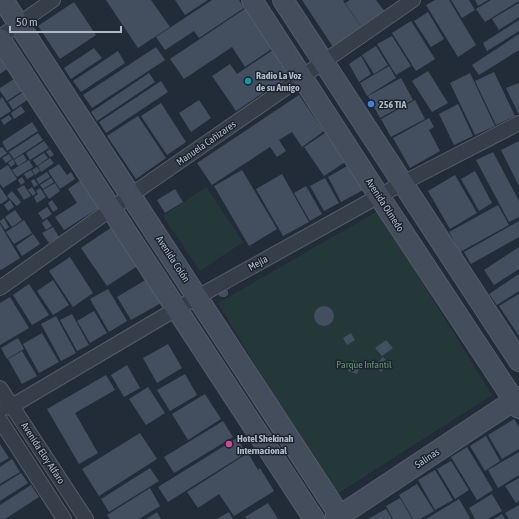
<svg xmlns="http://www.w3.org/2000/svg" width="519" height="519" viewBox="0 0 519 519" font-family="'Asap Condensed',sans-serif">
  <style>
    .green { fill: #24383a }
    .building { fill: #434f5e }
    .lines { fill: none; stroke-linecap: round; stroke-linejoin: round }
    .street-casing { stroke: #545c67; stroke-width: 16 }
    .secondary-casing { stroke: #545c67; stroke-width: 22 }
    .street { stroke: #363e4a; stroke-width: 14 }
    .secondary { stroke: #444d5c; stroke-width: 20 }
    .culture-dot { fill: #0f9aa8; stroke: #1b232e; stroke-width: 1.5 }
    .shop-dot { fill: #3f7fe0; stroke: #1b232e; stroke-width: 1.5 }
    .hotel-dot { fill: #d1479c; stroke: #1b232e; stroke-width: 1.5 }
    .labels { text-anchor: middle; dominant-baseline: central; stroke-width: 3; stroke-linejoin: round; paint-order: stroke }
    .poi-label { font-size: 10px; font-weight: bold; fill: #b1b9c6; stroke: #1b232e; text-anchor: start }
    .street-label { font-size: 10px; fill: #b1b9c6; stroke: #1b232e }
    .park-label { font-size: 10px; fill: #689673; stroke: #1b232e }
  </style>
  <rect width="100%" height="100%" fill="#222c39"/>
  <g class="green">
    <path d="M206,187L243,242L200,271L163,216Z"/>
    <path d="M378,211L492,395L334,496L218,303Z"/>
  </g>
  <g class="building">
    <path d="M106,0H151L170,27L138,48Z"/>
    <path d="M175,0H208L185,15Z"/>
    <path d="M212,0H239L244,8L199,38L194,31L165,50L156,37Z"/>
    <path d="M302,0H345L343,1L362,28L333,47Z"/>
    <path d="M350,0H376L385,12L362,28L345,3Z"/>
    <path d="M435,0H449L476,45L458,57L426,5Z"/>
    <path d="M451,0H469L475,10L462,18Z"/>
    <path d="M475,0H488L478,6Z"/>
    <path d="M491,0H519V1L485,22L476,9Z"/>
    <path d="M74,2L96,35L60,59L38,26Z"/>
    <path d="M519,3V17L499,30L492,19Z"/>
    <path d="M246,8L273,48L245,67L232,47L184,79L170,59Z"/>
    <path d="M428,12L444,39L431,47L414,21Z"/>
    <path d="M519,20V31L487,51L483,43Z"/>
    <path d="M411,21L435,59L416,71L392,33Z"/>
    <path d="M519,34V50L479,75L472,65Z"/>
    <path d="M392,36L411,66L396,75L377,44Z"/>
    <path d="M376,46L388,65L374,74L362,55Z"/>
    <path d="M156,47L165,60L92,108L83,95Z"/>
    <path d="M94,48L102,58L71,79L64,68Z"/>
    <path d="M276,48L293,73L236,111L212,76L230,64L237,74Z"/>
    <path d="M118,51L125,63L81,92L73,81Z"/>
    <path d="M361,56L371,74L359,82L349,64Z"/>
    <path d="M0,58L7,69L0,74Z"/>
    <path d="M389,66L396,78L367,96L360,83Z"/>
    <path d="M428,71L448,103L432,112L412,81Z"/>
    <path d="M494,72L515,116L496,125L475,81Z"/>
    <path d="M149,73L155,82L97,121L91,112Z"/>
    <path d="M470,73L495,126L475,135L450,83Z"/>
    <path d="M401,78L413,100L380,118L368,96Z"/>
    <path d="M14,79L22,91L7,101L0,91V88Z"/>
    <path d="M161,81L168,92L106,133L99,122Z"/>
    <path d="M519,83V115L506,88Z"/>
    <path d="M23,92L27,100L13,110L8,102Z"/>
    <path d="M299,95L324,131L302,147L292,132L279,140L286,151L277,157L270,147L212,185L197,163Z"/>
    <path d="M2,97L11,111L0,118V99Z"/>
    <path d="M199,100L211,118L191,132L179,113Z"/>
    <path d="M415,100L425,119L391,137L381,119Z"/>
    <path d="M161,103L186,142L167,155L141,116Z"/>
    <path d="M458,104L473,136L454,145L439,114Z"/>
    <path d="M21,106L25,112L14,119L11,113Z"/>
    <path d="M9,115L12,119L4,125L1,120Z"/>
    <path d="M138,116L166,158L136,179L107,136Z"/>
    <path d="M429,118L434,127L429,130L440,151L410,168L393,138Z"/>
    <path d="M32,122L38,131L7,151L2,142Z"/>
    <path d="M38,133L43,140L14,159L9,152Z"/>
    <path d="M325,133L345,162L324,176L304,147Z"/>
    <path d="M44,141L49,148L30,160L26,153Z"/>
    <path d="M519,141V186L501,150Z"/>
    <path d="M2,147L7,153L0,158V148Z"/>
    <path d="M50,149L54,155L50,157L46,152Z"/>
    <path d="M493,152L519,201V217L509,222L476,160Z"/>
    <path d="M44,153L48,158L37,166L33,160Z"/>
    <path d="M9,154L12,159L6,163L2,158Z"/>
    <path d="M23,154L27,160L18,166L14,160Z"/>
    <path d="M50,158L54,163L41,172L38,166Z"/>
    <path d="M13,159L15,164L11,167L8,163Z"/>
    <path d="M29,160L33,167L17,177L12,170Z"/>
    <path d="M59,164L67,175L71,172L75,179L60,189L48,171Z"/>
    <path d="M8,165L17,179L3,188L0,184V170Z"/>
    <path d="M349,165L363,190L341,202L328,177Z"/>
    <path d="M37,167L40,171L35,175L32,170Z"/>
    <path d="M31,170L34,175L27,179L24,174Z"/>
    <path d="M242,170L277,229L249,246L214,186Z"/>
    <path d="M475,171L492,203L479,211L461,179Z"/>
    <path d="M47,172L50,177L39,184L36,179Z"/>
    <path d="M282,174L309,222L283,236L256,189Z"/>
    <path d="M455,175L477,213L450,229L428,191Z"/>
    <path d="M22,177L25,182L21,185L18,180Z"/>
    <path d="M51,178L54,182L43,189L40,185Z"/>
    <path d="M325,178L339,203L324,211L310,186Z"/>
    <path d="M34,179L38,185L34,187L31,181Z"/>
    <path d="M81,180L99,208L64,230L55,217L77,203L68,189Z"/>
    <path d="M55,183L60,191L49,199L43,190Z"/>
    <path d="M24,185L31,196L24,200L17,189Z"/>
    <path d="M306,186L322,214L310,221L294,193Z"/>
    <path d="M0,187L8,199L1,204L0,203Z"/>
    <path d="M32,187L36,193L33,196L28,190Z"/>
    <path d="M40,188L46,197L37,203L34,197L38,194L36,191Z"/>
    <path d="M175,189L183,202L165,213L157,200Z"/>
    <path d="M12,191L21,202L17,206L7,196Z"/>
    <path d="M10,200L14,207L8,211L4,205Z"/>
    <path d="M52,200L58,209L53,212L48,203Z"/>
    <path d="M498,205L509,225L460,252L449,232Z"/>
    <path d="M47,207L52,214L43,220L38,213Z"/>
    <path d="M15,210L22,220L12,227L5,217Z"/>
    <path d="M4,218L9,227L5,230L0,222V221Z"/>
    <path d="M47,219L52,226L46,230L42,223Z"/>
    <path d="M24,220L32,233L14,244L6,232Z"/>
    <path d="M519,221V237L471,264L464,252Z"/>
    <path d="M0,224L20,258L1,270L0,269Z"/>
    <path d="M53,227L59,237L49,243L42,233Z"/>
    <path d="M112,227L139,265L107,286L81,248Z"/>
    <path d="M33,234L40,244L22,256L16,246Z"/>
    <path d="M519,247V269L494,285L484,270Z"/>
    <path d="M70,257L93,293L73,307L49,271Z"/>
    <path d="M519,274V291L497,305L489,294Z"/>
    <path d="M147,279L161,303L131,320L117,297Z"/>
    <path d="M53,280L69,305L53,315L37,291Z"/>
    <path d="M29,284L49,315L32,325L13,295Z"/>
    <path d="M225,288L227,289L228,292V295L225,297H222L219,296L218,292Z"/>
    <path d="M108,289L127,321L109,332L90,299Z"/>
    <path d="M519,294V336L499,306Z"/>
    <path d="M10,297L29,328L0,345V303Z"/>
    <circle cx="324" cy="316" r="10"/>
    <path d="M94,311L107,333L90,343L77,321Z"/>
    <path d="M72,314L89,345L77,351L60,320Z"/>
    <path d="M56,316L76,353L61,361L41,324Z"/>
    <path d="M42,333L59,362L39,373L23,344Z"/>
    <path d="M351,333L355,340L347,345L343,338Z"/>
    <path d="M18,338L24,349L7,359L1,348Z"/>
    <path d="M386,340L393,348L382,356L375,348Z"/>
    <path d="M168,344L182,368L157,383L143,358Z"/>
    <path d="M22,351L37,376L22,384L8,359Z"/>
    <path d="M383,357L389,363L381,372L374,366Z"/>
    <path d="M353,360L361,363L357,374L348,371Z"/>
    <path d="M127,365L140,388L124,397L111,375Z"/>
    <path d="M185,374L197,395L170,411L157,390Z"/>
    <path d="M106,375L115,390L75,413L98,453L79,464L47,409Z"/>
    <path d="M148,387L165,413L146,425L129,399Z"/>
    <path d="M205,394L221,419L188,440L172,414Z"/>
    <path d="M514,419L519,427V449L502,459L488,435Z"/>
    <path d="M223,421L233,437L174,473L164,457Z"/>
    <path d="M140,433L157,459L99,496L82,469Z"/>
    <path d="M486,436L500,461L485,471L470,446Z"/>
    <path d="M237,438L246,453L168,502L158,487Z"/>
    <path d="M0,444L9,458L0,463Z"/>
    <path d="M467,447L493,490L477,500L451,457Z"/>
    <path d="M519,452V475L498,488L488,470Z"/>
    <path d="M248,453L258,470L260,468L274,491L234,516L219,494L198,508L187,492Z"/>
    <path d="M12,459L20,472L0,484V467Z"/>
    <path d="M451,461L469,490L455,499L437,469Z"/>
    <path d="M150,468L159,481L109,512L101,499Z"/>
    <path d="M435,470L453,500L435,510L418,480Z"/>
    <path d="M21,473L28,483L0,501V486Z"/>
    <path d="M519,478V501L516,503L505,486Z"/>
    <path d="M417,484L434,511L420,519H413L399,495Z"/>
    <path d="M31,485L39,497L5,519H0V505Z"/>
    <path d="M150,488L160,506L139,519H110L107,515Z"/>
    <path d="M492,494L502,511L488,519H475L469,508Z"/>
    <path d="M400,498L412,519H393L386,506Z"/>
    <path d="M459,499L470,518L468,519H426Z"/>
    <path d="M268,503L278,519H247L245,517Z"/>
    <path d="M519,505V519H509L505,513Z"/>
    <path d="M386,509L392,519H368Z"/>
    <path d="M157,512L161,519H146Z"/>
    <path d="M229,512L233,519H217Z"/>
    <path d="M502,514L505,519H494Z"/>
  </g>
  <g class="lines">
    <defs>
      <g id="street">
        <path d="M0,37L53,0"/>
        <path d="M0,288L131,195L413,0"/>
        <path d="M0,388L86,519"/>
        <path d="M0,409L12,406L176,309L379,196L403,183L519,123"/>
        <path d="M0,420L64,519"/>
      </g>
      <g id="secondary">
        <path d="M3,0L342,519"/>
        <path d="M252,0L379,196L519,408"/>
        <path d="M283,0L519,361"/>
        <path d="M0,39L314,519"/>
        <path d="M335,519L519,397"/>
      </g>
    </defs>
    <use href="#street" class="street-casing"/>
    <use href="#secondary" class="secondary-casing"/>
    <use href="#street" class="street"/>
    <use href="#secondary" class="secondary"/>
  </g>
  <circle class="culture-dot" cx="248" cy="81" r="4"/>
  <circle class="shop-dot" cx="371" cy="104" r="4"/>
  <circle class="hotel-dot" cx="229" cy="444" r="4"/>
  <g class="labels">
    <g class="poi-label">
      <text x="256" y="75">Radio La Voz<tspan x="256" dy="12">de su Amigo</tspan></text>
      <text x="379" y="104">256 TIA</text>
      <text x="237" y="438">Hotel Shekinah<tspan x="237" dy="12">Internacional</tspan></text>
    </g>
    <g class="street-label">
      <text transform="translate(206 143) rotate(-35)">Manuela Cañizares</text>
      <text transform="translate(385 205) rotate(57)">Avenida Olmedo</text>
      <text transform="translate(173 259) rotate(57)">Avenida Colón</text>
      <text transform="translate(258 263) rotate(-29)">Mejía</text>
      <text transform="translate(43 453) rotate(57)">Avenida Eloy Alfaro</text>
      <text transform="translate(427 458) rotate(-34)">Salinas</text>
    </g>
    <g class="park-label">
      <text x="364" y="364">Parque Infantil</text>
    </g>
  </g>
  <path d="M10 26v6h111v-6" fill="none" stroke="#b1b9c6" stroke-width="2"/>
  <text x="16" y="26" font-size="12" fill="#b1b9c6" stroke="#1b232e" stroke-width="3" paint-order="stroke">50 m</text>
</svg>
